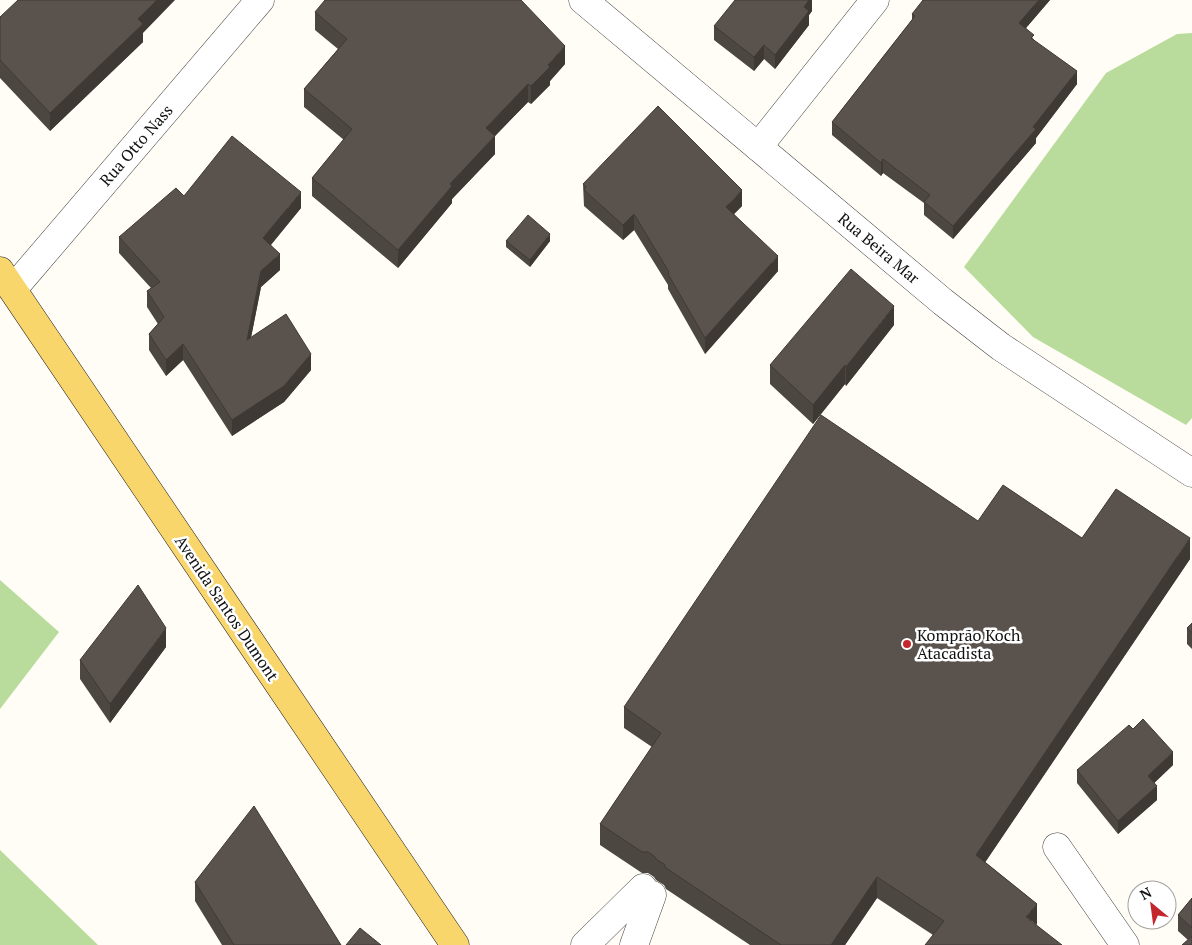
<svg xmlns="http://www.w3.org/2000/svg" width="1192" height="945" viewBox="0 0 1192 945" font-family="'PT Serif',serif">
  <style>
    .forest { fill: #b9dc9c }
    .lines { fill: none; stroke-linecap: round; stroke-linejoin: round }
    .minor-casing { stroke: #444; stroke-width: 29 }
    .major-casing { stroke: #222; stroke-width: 29 }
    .minor { stroke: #fff; stroke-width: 28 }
    .major { stroke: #f9d66b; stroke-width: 28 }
    .wall { fill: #4d4742 }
    .shaded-wall { fill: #3f3936 }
    .building { fill: #5a524d; stroke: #3f3936 }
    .poi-dot { fill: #c4262e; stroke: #fff; stroke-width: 2 }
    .labels { text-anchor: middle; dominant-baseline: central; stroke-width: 5; stroke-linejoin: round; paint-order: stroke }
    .street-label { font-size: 16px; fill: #111; stroke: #fff }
    .poi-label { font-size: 16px; fill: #111; stroke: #fff; text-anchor: start }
  </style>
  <rect width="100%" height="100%" fill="#fffdf5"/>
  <g class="forest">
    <path d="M1192,33V418L1186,425L1033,337L964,267L1106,73L1177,34Z"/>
    <path d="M0,580L59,632L0,709Z"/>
    <path d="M0,850L98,945H0Z"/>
  </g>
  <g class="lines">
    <defs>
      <g id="minor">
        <path d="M583,0L943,302L1001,347L1192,473"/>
        <path d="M758,147L875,0"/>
        <path d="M13,289L260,0"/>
        <path d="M1057,847L1125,945"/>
        <path d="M585,945L643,888"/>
        <path d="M634,945L652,895"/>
      </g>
      <path id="major" d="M0,271L455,945"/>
    </defs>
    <use href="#minor" class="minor-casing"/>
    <use href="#major" class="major-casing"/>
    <use href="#minor" class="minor"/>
    <use href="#major" class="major"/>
  </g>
  <g class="wall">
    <path d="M812,0V11L809,15V25L775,69L764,59L754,71L714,40V26Z"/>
    <path d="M1050,0L1026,28L1034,40L1077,84L1036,138V143L953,239L924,215V203L883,173L881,176L832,135V122L912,20V14Z"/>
    <path d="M315,12L565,64L550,81V85L531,104L528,102L495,136V154L452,199V203L398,268L312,196V178L344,140L304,107V89L338,49L315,30Z"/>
    <path d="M0,17L143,33V42L50,131L0,78Z"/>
    <path d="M583,184L742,206L734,214L778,271L705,354L668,289V285L634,230L623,240L584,206Z"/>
    <path d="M301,208L271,245L280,270L261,287L251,338L311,370L284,402L232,436L183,360L166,376L149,350V334L158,324L147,307V291L151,288L119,253V237Z"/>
    <path d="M506,241H550L530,267L506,247Z"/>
    <path d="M894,325L846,386L845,384L813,424L770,384V365Z"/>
    <path d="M978,521L1082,538L1190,559L985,862L1037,904L933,935L877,898L845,945H750L666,889L664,885L656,880L654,877L648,873H642L600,845V824L652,747L624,728V707Z"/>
    <path d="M1192,623V649L1187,644V628Z"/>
    <path d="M166,647L110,723L80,679V660Z"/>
    <path d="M1133,729L1173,765L1154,783L1157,800L1118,834L1077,783V770Z"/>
    <path d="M195,882L341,945H222L195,901Z"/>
    <path d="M1192,898V945L1188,940L1178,931V915Z"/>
  </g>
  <g class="shaded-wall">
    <path d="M157,0H175L143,33V42L50,131V113L138,19Z"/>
    <path d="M809,0H812V11L809,15V25L775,69V55L804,7Z"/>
    <path d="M1039,0H1050L1019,36V23Z"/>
    <path d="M764,45V59L754,71V57Z"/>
    <path d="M565,46V64L550,81V85L531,104V86L548,65Z"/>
    <path d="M1077,71V84L1036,138V143L953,239V226L1033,127Z"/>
    <path d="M528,84V102L495,136V154L452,199V203L398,268V250L450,184L486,128Z"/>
    <path d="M883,159V173L881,176V163Z"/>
    <path d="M742,190V206L726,222V207Z"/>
    <path d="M301,192V208L263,254V238Z"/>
    <path d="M634,214V230L623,240V225Z"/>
    <path d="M550,234V241L530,267V260Z"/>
    <path d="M280,254V270L261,287L247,357V340L261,271Z"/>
    <path d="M778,256V271L705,354V338Z"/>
    <path d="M894,306V325L846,386V367Z"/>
    <path d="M183,344V360L166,376V360Z"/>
    <path d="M311,354V370L284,402L232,436V420Z"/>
    <path d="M845,365V384L813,424V405Z"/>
    <path d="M1190,538V559L976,876V855Z"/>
    <path d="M166,628V647L110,723V704Z"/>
    <path d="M1173,752V765L1148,789V776Z"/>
    <path d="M1157,786V800L1118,834V821Z"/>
    <path d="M877,877V898L845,945H831Z"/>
    <path d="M1037,904V925L1026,917Z"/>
  </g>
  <g class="building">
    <path d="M18,0H157L138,19L143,24L50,113L0,60V17Z"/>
    <path d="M325,0H521L565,46L548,65L550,67L531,86L528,84L486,128L495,136L450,184L452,186L398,250L312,178L352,129L304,89L347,39L315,12Z"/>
    <path d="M735,0H809L804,7L809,11L775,55L764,45L754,57L714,26Z"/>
    <path d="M923,0H1039L1019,23L1034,35L1031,38L1077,71L1033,127L1036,129L953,226L924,202L930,195L883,159L881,163L832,122L915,16L912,14Z"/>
    <path d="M658,106L742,190L726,207L778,256L705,338L668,274L669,272L634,214L623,225L584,190L586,187L583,184Z"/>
    <path d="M232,136L301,192L263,238L280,254L261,271L247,340L286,314L311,354L284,386L232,420L183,344L166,360L149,334L164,317L147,291L160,282L119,237L176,188L184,196Z"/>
    <path d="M528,215L550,234L530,260L506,241Z"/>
    <path d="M851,269L894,306L846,367L845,365L813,405L770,365Z"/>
    <path d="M821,415L978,521L1003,485L1082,538L1116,489L1190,538L976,855L1037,904L1026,917L1062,945H925L944,921L877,877L831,945H781L666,868L664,864L656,859L654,856L648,852H642L600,824L661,733L624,707Z"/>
    <path d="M138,585L166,628L110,704L80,660Z"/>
    <path d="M1192,623V633L1187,628Z"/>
    <path d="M1143,719L1173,752L1148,776L1157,786L1118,821L1077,770L1129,725L1133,729Z"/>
    <path d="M254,806L341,945H234L195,882Z"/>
    <path d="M1192,898V928L1178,915Z"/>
    <path d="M360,928L381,945H346Z"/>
    <path d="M1192,936V945H1182Z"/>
  </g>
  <circle class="poi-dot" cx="907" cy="644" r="5"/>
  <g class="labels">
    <g class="street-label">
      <text transform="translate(136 145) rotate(-49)">Rua Otto Nass</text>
      <text transform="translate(879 248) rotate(40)">Rua Beira Mar</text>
      <text transform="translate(227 608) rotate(56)">Avenida Santos Dumont</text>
    </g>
    <g class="poi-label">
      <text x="917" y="635">Komprão Koch<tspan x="917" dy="18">Atacadista</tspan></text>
    </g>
  </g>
  <g transform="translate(1152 905) rotate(331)"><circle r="24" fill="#ffffff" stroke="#a0a0a0"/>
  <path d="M0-4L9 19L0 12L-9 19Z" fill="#c4262e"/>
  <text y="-8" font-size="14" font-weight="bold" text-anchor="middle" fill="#111111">N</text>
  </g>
</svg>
